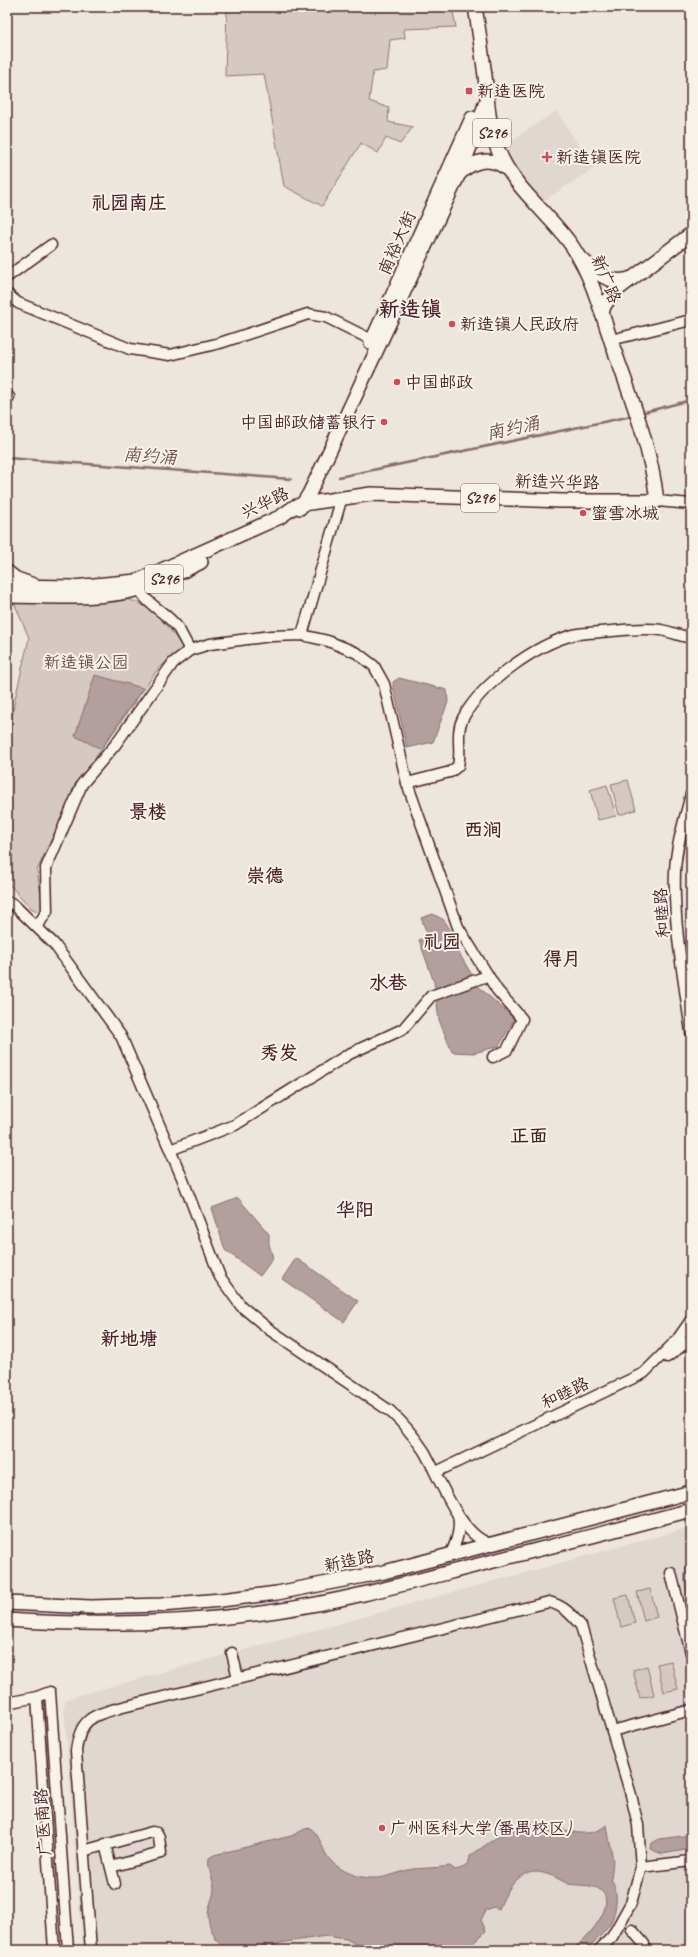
<svg xmlns="http://www.w3.org/2000/svg" width="698" height="1957" viewBox="0 0 698 1957" font-family="Caveat,'LXGW WenKai TC',sans-serif">
  <style>
    .built { fill: #e0d7d0 }
    .green { fill: #d5c9c2; stroke: #907476 }
    .water { fill: #b39f9d; stroke: #896c6f }
    .lines { fill: none; stroke-linecap: round; stroke-linejoin: round }
    .stream { stroke: #896c6f; stroke-width: 2.5 }
    .minor-casing { stroke: #4a1f2b; stroke-width: 13 }
    .major-casing { stroke: #4a1f2b; stroke-width: 16 }
    .minor { stroke: #f7f3e8; stroke-width: 10 }
    .major { stroke: #f7f3e8; stroke-width: 13 }
    .poi-dot { fill: #d1495b; stroke: #f7f3e8; stroke-width: 1.5 }
    .labels { text-anchor: middle; dominant-baseline: central; stroke-width: 4; stroke-linejoin: round; paint-order: stroke }
    .shield { fill: #f7f3e8; stroke: #7e5f64; stroke-width: 1 }
    .shield-label { font-size: 16px; font-weight: bold; fill: #4a1f2b }
    .poi-label { font-size: 17px; fill: #4a1f2b; stroke: #f7f3e8; text-anchor: start }
    .street-label { font-size: 17px; fill: #4a1f2b; stroke: #f7f3e8 }
    .park-label { font-size: 17px; fill: #6d4a51; stroke: #f7f3e8 }
    .water-label { font-size: 18px; font-style: italic; fill: #6f4c53; stroke: #f7f3e8 }
    .quarter-label { font-size: 19px; font-weight: bold; fill: #4a1f2b; stroke: #f7f3e8 }
    .district-label { font-size: 21px; font-weight: bold; fill: #4a1f2b; stroke: #f7f3e8 }
  </style>
  <rect width="100%" height="100%" fill="#ece6dd"/>
  <filter id="ink" filterUnits="userSpaceOnUse"><feTurbulence type="fractalNoise" baseFrequency=".025" numOctaves="2"/><feDisplacementMap in="SourceGraphic" scale="8" xChannelSelector="R" yChannelSelector="G"/><feConvolveMatrix kernelMatrix="1 2 1 2 8 2 1 2 1" color-interpolation-filters="sRGB"/></filter>
  <g filter="url(#ink)">
    <g class="built">
      <path d="M556,111L594,168L539,204L501,147Z"/>
      <path d="M691,1527V1950H83L64,1707L66,1700L76,1696Z"/>
    </g>
    <g class="green">
      <path d="M227,7H289L290,11L292,7H452L456,27L404,29L405,38L390,40L387,70L373,72L369,101L389,108L388,122L413,127L400,144L386,138L378,153L361,143L322,206L284,186L264,74L225,76Z"/>
      <path d="M126,599C152,604 169,627 183,648L158,669L79,781L37,870L44,915L31,908L7,882V752L15,699L29,638L13,600Z"/>
      <path d="M628,780L636,810L619,815L611,784Z"/>
      <path d="M607,785L616,816L598,820L590,790Z"/>
      <path d="M691,1556V1608C686,1589 680,1574 691,1556Z"/>
      <path d="M650,1589L657,1617L644,1621L637,1592Z"/>
      <path d="M628,1595L635,1623L621,1627L614,1598Z"/>
      <path d="M671,1661L678,1689L664,1692L657,1664Z"/>
      <path d="M647,1666L654,1695L640,1698L633,1670Z"/>
    </g>
    <g class="water">
      <path d="M95,675L143,688L101,749L75,736Z"/>
      <path d="M399,678L447,690L448,702L433,742L407,748L393,686V682Z"/>
      <path d="M433,914L444,920L454,936L456,948L479,987L514,1019L499,1046L474,1053L452,1052L439,1020L434,982L419,940L428,936L421,918Z"/>
      <path d="M238,1198L269,1234V1244L273,1258L260,1276L225,1250L212,1208Z"/>
      <path d="M296,1258L358,1301L344,1322L282,1279Z"/>
      <path d="M536,1823C563,1826 582,1843 607,1825L613,1861L611,1879C619,1890 617,1909 611,1922C606,1932 594,1942 585,1950H571C584,1942 621,1903 599,1889C591,1884 578,1886 569,1884C561,1881 555,1876 547,1874C520,1865 507,1889 499,1909L494,1907L486,1910L481,1920L486,1931L466,1950H367L346,1939L326,1936L280,1943L267,1950H227C216,1944 209,1928 208,1916C208,1906 214,1897 214,1888C213,1878 207,1868 209,1858L214,1855L291,1836L305,1829L310,1828C322,1836 321,1851 331,1861C342,1872 358,1878 373,1878C386,1879 400,1871 413,1869C425,1868 436,1868 450,1866L455,1870C464,1868 469,1866 470,1856C495,1839 505,1828 536,1823Z"/>
      <path d="M691,1835V1849L662,1854L650,1849L651,1844L659,1839Z"/>
    </g>
    <g class="lines">
      <g class="stream">
        <path d="M641,413L691,400"/>
        <path d="M7,458L291,479"/>
        <path d="M339,477L632,416"/>
      </g>
      <defs>
        <g id="minor">
          <path d="M7,277L51,245"/>
          <path d="M7,294L18,303L130,349L170,355L220,343L308,314L326,317L372,340"/>
          <path d="M611,340L691,320"/>
          <path d="M7,397H9"/>
          <path d="M657,501L691,504"/>
          <path d="M7,570L16,577L35,584"/>
          <path d="M137,582C142,604 165,610 178,628C182,635 186,643 190,650"/>
          <path d="M302,635L342,497"/>
          <path d="M407,783L450,772L458,766C462,750 455,733 463,718C482,683 535,645 573,635C581,633 592,633 600,632C620,631 642,627 661,630C671,632 681,636 691,638"/>
          <path d="M691,794C685,819 676,845 675,871C673,925 684,979 691,1032"/>
          <path d="M7,902L13,904L54,944L121,1036L183,1180L220,1277L241,1306L270,1330L390,1411C403,1423 414,1436 424,1451C439,1476 461,1540 493,1544"/>
          <path d="M37,927L47,911L46,868L82,784L115,745L173,663L190,650L210,644L271,636L302,635L328,641L357,653L374,666L384,684L407,783L458,927L497,990L522,1019L507,1050L493,1057"/>
          <path d="M170,1150L235,1125L349,1054L403,1029L431,996L487,976"/>
          <path d="M667,1357L691,1339"/>
          <path d="M436,1472L644,1373L677,1340L691,1320"/>
          <path d="M450,1555C457,1542 461,1529 458,1515"/>
          <path d="M671,1573L691,1653"/>
          <path d="M232,1653L238,1678"/>
          <path d="M37,1697L54,1950"/>
          <path d="M7,1703L37,1697L50,1692L68,1950"/>
          <path d="M612,1731L691,1710"/>
          <path d="M105,1844L115,1884"/>
          <path d="M83,1851L152,1832L157,1833L159,1837L161,1853L111,1867"/>
          <path d="M641,1867L691,1861"/>
          <path d="M632,1930L644,1944V1950"/>
          <path d="M91,1950L76,1751C80,1719 91,1716 119,1708L549,1602C564,1606 571,1614 581,1626L631,1795L638,1825L641,1867L631,1903L612,1937L599,1950"/>
        </g>
        <g id="major">
          <path d="M459,174C473,160 491,156 507,169"/>
          <path d="M583,260C596,274 612,286 632,278"/>
          <path d="M602,314L604,306L614,292L691,234"/>
          <path d="M371,343L472,118"/>
          <path d="M300,508L309,494L325,461L463,165L479,124L485,104"/>
          <path d="M7,586L73,587L137,581L280,517L294,507L303,504L371,494L561,501H657C651,447 630,394 612,344C601,311 591,274 572,246C549,213 513,188 498,150C488,126 488,101 485,76C482,53 479,30 475,7"/>
          <path d="M7,596C50,596 97,601 139,589C160,583 181,572 201,562"/>
          <path d="M7,1603L91,1607L161,1605L221,1600L277,1593L384,1572L691,1492"/>
          <path d="M7,1620C97,1626 187,1624 276,1611C343,1601 408,1583 474,1566C546,1548 619,1529 691,1510"/>
        </g>
      </defs>
      <use href="#minor" class="minor-casing"/>
      <use href="#major" class="major-casing"/>
      <use href="#minor" class="minor"/>
      <use href="#major" class="major"/>
    </g>
  </g>
  <g class="poi-dot">
    <rect x="465" y="87" width="8" height="8" rx="2"/>
    <path d="M545 151h4v4h4v4h-4v4h-4v-4h-4v-4h4z"/>
    <circle cx="452" cy="324" r="4"/>
    <circle cx="397" cy="382" r="4"/>
    <circle cx="384" cy="422" r="4"/>
    <circle cx="583" cy="513" r="4"/>
    <circle cx="382" cy="1828" r="4"/>
  </g>
  <g class="labels">
    <g class="shield">
      <rect x="473" y="119" width="38" height="28" rx="3"/>
      <rect x="461" y="484" width="38" height="28" rx="3"/>
      <rect x="145" y="565" width="38" height="28" rx="3"/>
    </g>
    <g class="shield-label">
      <text x="492" y="133">S296</text>
      <text x="480" y="498">S296</text>
      <text x="164" y="579">S296</text>
    </g>
    <g class="poi-label">
      <text x="477" y="91">新造医院</text>
      <text x="556" y="157">新造镇医院</text>
      <text x="460" y="324">新造镇人民政府</text>
      <text x="405" y="382">中国邮政</text>
      <text x="376" y="422" text-anchor="end">中国邮政储蓄银行</text>
      <text x="591" y="513">蜜雪冰城</text>
      <text x="390" y="1828">广州医科大学(番禺校区)</text>
    </g>
    <g class="street-label">
      <text transform="translate(397 243) rotate(-66)">南裕大街</text>
      <text transform="translate(606 279) rotate(67)">新广路</text>
      <text transform="translate(557 482) rotate(1)">新造兴华路</text>
      <text transform="translate(265 503) rotate(-26)">兴华路</text>
      <text transform="translate(662 913) rotate(-94)">和睦路</text>
      <text transform="translate(565 1393) rotate(-26)">和睦路</text>
      <text transform="translate(349 1561) rotate(-12)">新造路</text>
      <text transform="translate(43 1822) rotate(-94)">广医南路</text>
    </g>
    <g class="park-label">
      <text x="86" y="662">新造镇公园</text>
    </g>
    <g class="water-label">
      <text transform="translate(513 428) rotate(-12)">南约涌</text>
      <text transform="translate(150 456) rotate(4)">南约涌</text>
    </g>
    <g class="quarter-label">
      <text x="129" y="203">礼园南庄</text>
      <text x="148" y="812">景楼</text>
      <text x="483" y="830">西涧</text>
      <text x="265" y="876">崇德</text>
      <text x="442" y="942">礼园</text>
      <text x="562" y="959">得月</text>
      <text x="388" y="983">水巷</text>
      <text x="279" y="1053">秀发</text>
      <text x="529" y="1136">正面</text>
      <text x="355" y="1210">华阳</text>
      <text x="129" y="1339">新地塘</text>
    </g>
    <g class="district-label">
      <text x="410" y="309">新造镇</text>
    </g>
  </g>
  <rect width="698" height="1957" fill="none" stroke="#f7f3e8" stroke-width="24"/>
  <rect x="12" y="12" width="674" height="1933" fill="none" stroke="#4a1f2b" stroke-width="1.5" filter="url(#ink)"/>
</svg>
